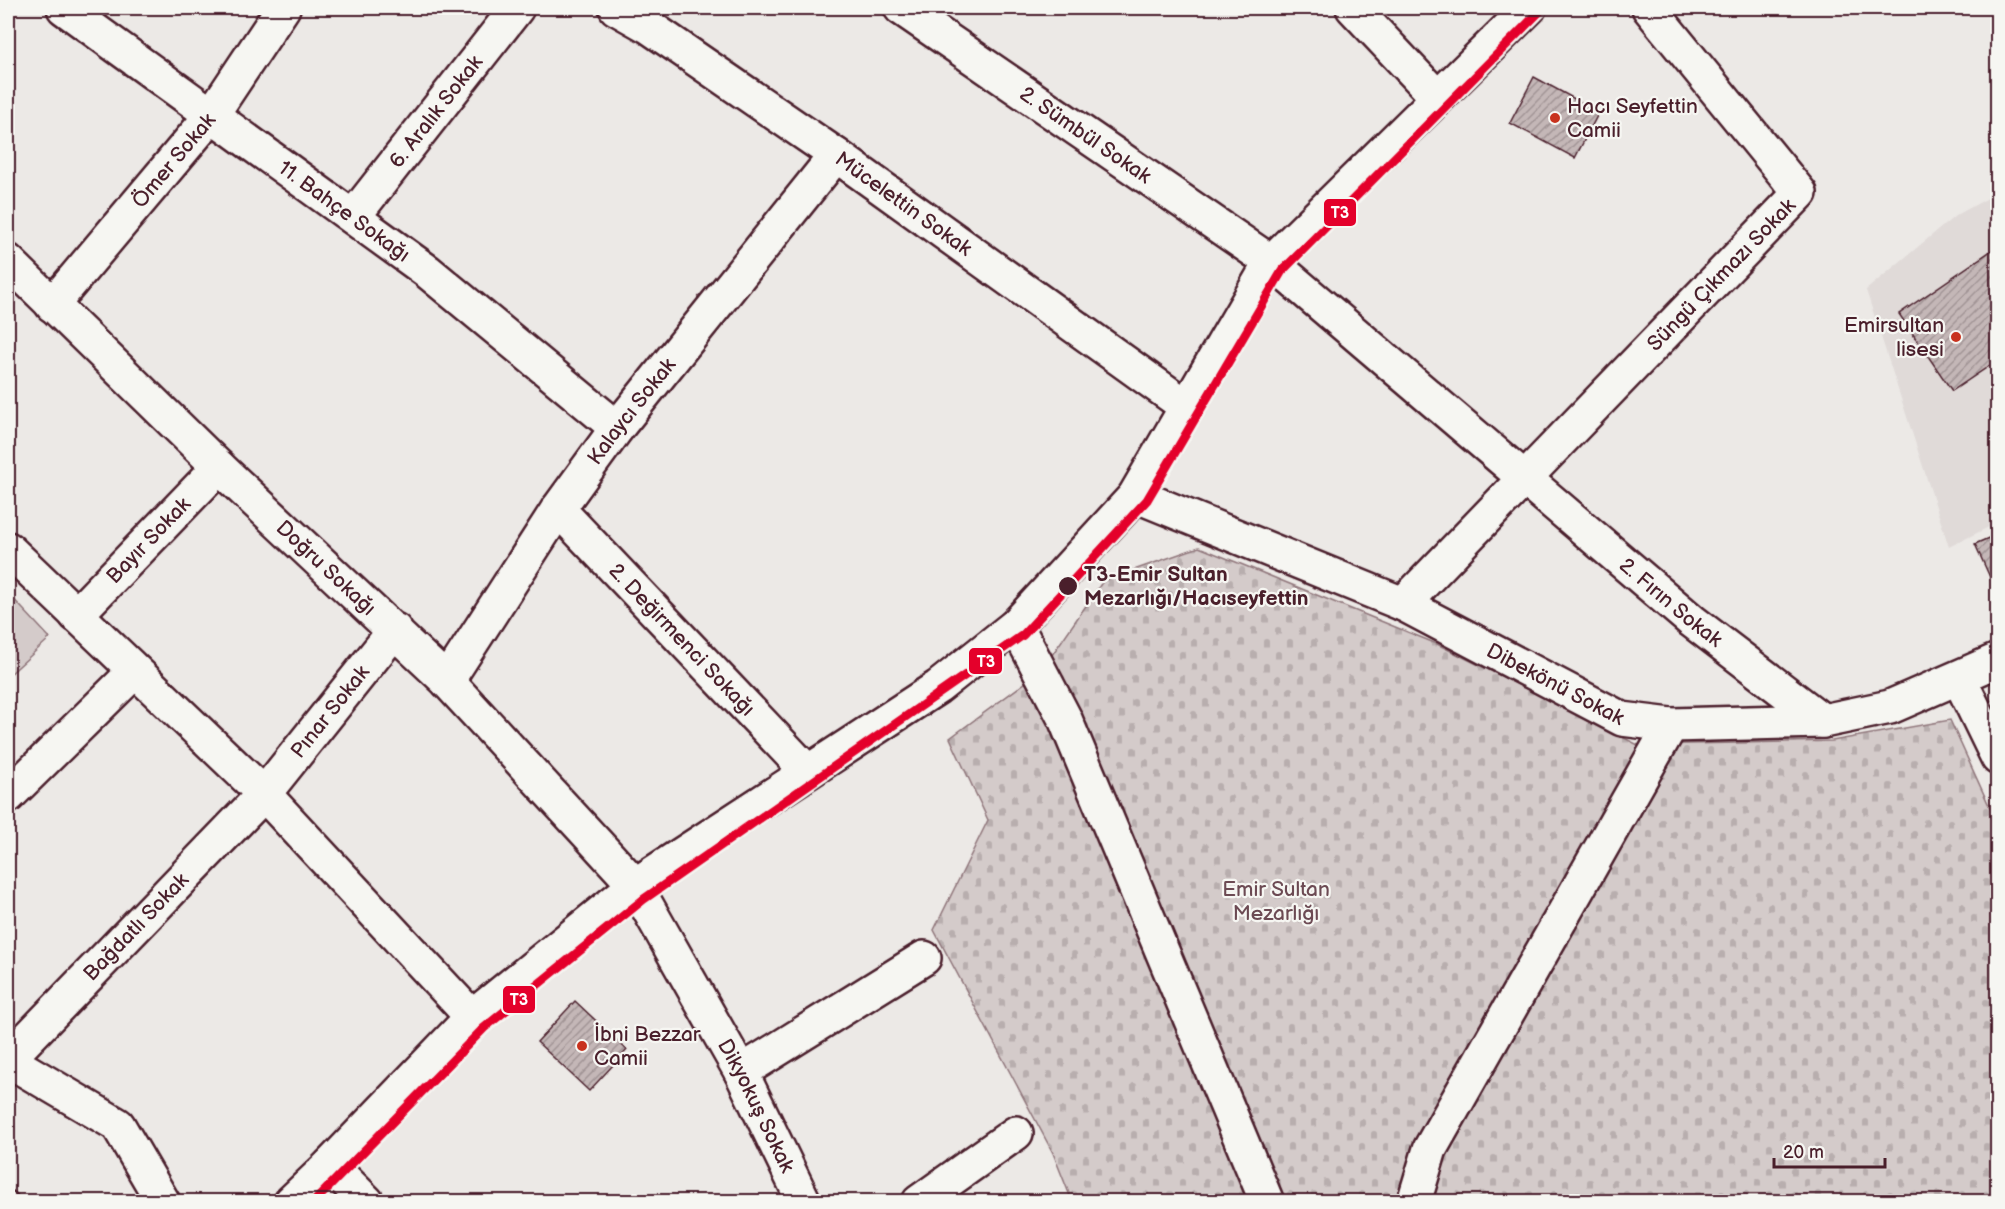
<svg xmlns="http://www.w3.org/2000/svg" width="2005" height="1209" viewBox="0 0 2005 1209" font-family="'Balsamiq Sans',sans-serif">
  <style>
    .built { fill: #e0dad8 }
    .grass { fill: #d4cbca; stroke: #8f757a; stroke-width: 1.5 }
    .cemetery { fill: url(#cemetery-stones); stroke: #8f757a; stroke-width: 1.5 }
    .building { fill: url(#building-hatch); stroke: #4a1f2b; stroke-width: 1.5 }
    .lines { fill: none; stroke-linecap: round; stroke-linejoin: round }
    .service-casing { stroke: #4a1f2b; stroke-width: 22 }
    .minor-casing { stroke: #4a1f2b; stroke-width: 38 }
    .primary-casing { stroke: #4a1f2b; stroke-width: 38 }
    .service { stroke: #f6f6f2; stroke-width: 18 }
    .minor { stroke: #f6f6f2; stroke-width: 33 }
    .primary { stroke: #f6f6f2; stroke-width: 33 }
    .tram-1-casing { stroke: #f6f6f2; stroke-width: 14 }
    .tram-1 { stroke: #e4002b; stroke-width: 9 }
    .poi-dot { fill: #c8321e; stroke: #f6f6f2; stroke-width: 2 }
    .stop-dot { fill: #4a1f2b; stroke: #f6f6f2; stroke-width: 2 }
    .labels { text-anchor: middle; dominant-baseline: central; stroke-width: 4.5; stroke-linejoin: round; paint-order: stroke }
    .poi-label { font-size: 21px; fill: #4a1f2b; stroke: #f6f6f2; text-anchor: start }
    .street-label { font-size: 21px; fill: #4a1f2b; stroke: #f6f6f2 }
    .stop-label { font-size: 21px; font-weight: bold; fill: #4a1f2b; stroke: #f6f6f2; text-anchor: start }
    .park-label { font-size: 21px; fill: #6c4a53; stroke: #f6f6f2 }
    .line-badge { stroke: #f6f6f2; stroke-width: 2 }
    .badge-label { font-size: 16px; text-anchor: middle; font-weight: bold; fill: #fff }
  </style>
  <defs>
    <pattern id="cemetery-stones" width="16" height="16" patternUnits="userSpaceOnUse" patternTransform="scale(1.5)"><rect width="16" height="16" fill="#d4cbca"/><path d="M2 7V4a2 2 0 0 1 4 0v3zM10 15v-3a2 2 0 0 1 4 0v3z" fill="#b8aeae"/></pattern>
    <pattern id="building-hatch" width="6" height="6" patternUnits="userSpaceOnUse" patternTransform="scale(1.5)"><rect width="6" height="6" fill="#c4b7b7"/><path d="M-1 1l2-2M0 6l6-6M5 7l2-2" fill="none" stroke="#a19495"/></pattern>
  </defs>
  <rect width="100%" height="100%" fill="#ece9e6"/>
  <filter id="ink" filterUnits="userSpaceOnUse"><feTurbulence type="fractalNoise" baseFrequency=".0167" numOctaves="2"/><feDisplacementMap in="SourceGraphic" scale="12" xChannelSelector="R" yChannelSelector="G"/><feConvolveMatrix kernelMatrix="1 2 1 2 8 2 1 2 1" color-interpolation-filters="sRGB"/></filter>
  <g filter="url(#ink)">
    <path class="built" d="M1997,193V523L1949,547L1866,290L1955,216Z"/>
    <path class="grass" d="M8,593L50,638L8,676Z"/>
    <path class="cemetery" d="M1199,547L1437,644L1638,745L1832,741L1950,720L1997,823V1201H1072L1053,1153L934,930L988,820L950,738L1041,671L1103,581Z"/>
    <g class="building">
      <path d="M1534,77L1599,112L1575,158L1510,123Z"/>
      <path d="M1998,246V360L1952,391L1899,314Z"/>
      <path d="M1998,534V595L1975,544Z"/>
      <path d="M575,1001L627,1050L589,1091L537,1042Z"/>
    </g>
    <g class="lines">
      <defs>
        <path id="service" d="M8,1200L10,1202"/>
        <g id="minor">
          <path id="s1" d="M64,8L427,271L617,428"/>
          <path id="s2" d="M616,8L648,26L836,155L1187,407"/>
          <path id="s3" d="M901,8L1271,262L1692,621L1823,721"/>
          <path d="M1353,8L1438,98"/>
          <path id="s4" d="M353,217L517,8"/>
          <path id="s5" d="M8,261L219,467L447,681L635,885L741,1072L804,1202"/>
          <path id="s6" d="M52,305L211,116L283,8"/>
          <path id="s7" d="M1134,497L1147,500L1403,604L1622,719L1671,725L1823,721L1890,707L1998,660"/>
          <path id="s8" d="M558,509L807,771"/>
          <path d="M8,549L264,794L472,1017"/>
          <path id="s9" d="M1403,604L1800,193L1649,8"/>
          <path id="s10" d="M76,615L219,467"/>
          <path d="M1016,625L1065,719L1267,1202"/>
          <path d="M1959,678L1998,758"/>
          <path id="s11" d="M447,681L558,509L617,428L836,155"/>
          <path d="M8,796L135,671"/>
          <path id="s12" d="M8,1059L264,794L395,630"/>
          <path d="M8,1060L118,1125L163,1202"/>
          <path d="M741,1072L924,958"/>
          <path d="M330,1165L367,1202"/>
          <path d="M919,1202L1016,1133"/>
          <path d="M1414,1202L1430,1149L1671,725"/>
        </g>
        <path id="primary" d="M291,1202L330,1165L472,1017L635,885L938,687L1016,625L1134,497L1271,262L1529,8"/>
      </defs>
      <use href="#service" class="service-casing"/>
      <use href="#minor" class="minor-casing"/>
      <use href="#primary" class="primary-casing"/>
      <use href="#service" class="service"/>
      <use href="#minor" class="minor"/>
      <use href="#primary" class="primary"/>
      <defs>
        <path id="tram-1" d="M314,1202L484,1028L644,899L1023,635L1147,500L1282,271L1543,8"/>
      </defs>
      <use href="#tram-1" class="tram-1-casing"/>
      <use href="#tram-1" class="tram-1"/>
    </g>
  </g>
  <g class="poi-dot">
    <circle cx="1555" cy="118" r="6"/>
    <circle cx="1956" cy="337" r="6"/>
    <circle cx="582" cy="1046" r="6"/>
  </g>
  <circle class="stop-dot" cx="1068" cy="586" r="10"/>
  <g class="labels">
    <g class="poi-label">
      <text x="1567" y="106">Hacı Seyfettin<tspan x="1567" dy="24">Camii</tspan></text>
      <text x="1944" y="325" text-anchor="end">Emirsultan<tspan x="1944" dy="24">lisesi</tspan></text>
      <text x="594" y="1034">İbni Bezzar<tspan x="594" dy="24">Camii</tspan></text>
    </g>
    <g class="street-label">
      <text stroke="none"><textPath href="#s4" startOffset="134">6. Aralık Sokak</textPath></text>
      <text stroke="none"><textPath href="#s3" startOffset="224">2. Sümbül Sokak</textPath></text>
      <text stroke="none"><textPath href="#s6" startOffset="189">Ömer Sokak</textPath></text>
      <text stroke="none"><textPath href="#s2" startOffset="348">Mücelettin Sokak</textPath></text>
      <text stroke="none"><textPath href="#s1" startOffset="346">11. Bahçe Sokağı</textPath></text>
      <text stroke="none"><textPath href="#s9" startOffset="458">Süngü Çıkmazı Sokak</textPath></text>
      <text stroke="none"><textPath href="#s11" startOffset="327">Kalaycı Sokak</textPath></text>
      <text stroke="none"><textPath href="#s10" startOffset="104">Bayır Sokak</textPath></text>
      <text stroke="none"><textPath href="#s5" startOffset="442">Doğru Sokağı</textPath></text>
      <text stroke="none"><textPath href="#s3" startOffset="974">2. Fırın Sokak</textPath></text>
      <text stroke="none"><textPath href="#s8" startOffset="180">2. Değirmenci Sokağı</textPath></text>
      <text stroke="none"><textPath href="#s7" startOffset="462">Dibekönü Sokak</textPath></text>
      <text stroke="none"><textPath href="#s12" startOffset="474">Pınar Sokak</textPath></text>
      <text stroke="none"><textPath href="#s12" startOffset="184">Bağdatlı Sokak</textPath></text>
      <text stroke="none"><textPath href="#s5" startOffset="1137">Dikyokuş Sokak</textPath></text>
    </g>
    <g class="stop-label">
      <text x="1084" y="574">T3-Emir Sultan<tspan x="1084" dy="24">Mezarlığı/Hacıseyfettin</tspan></text>
    </g>
    <g class="park-label">
      <text x="1276" y="889">Emir Sultan<tspan x="1276" dy="24">Mezarlığı</tspan></text>
    </g>
  </g>
  <g class="line-badge">
    <rect x="1323" y="198" width="34" height="29" rx="6" fill="#e4002b"/>
    <rect x="968" y="647" width="35" height="28" rx="6" fill="#e4002b"/>
    <rect x="502" y="985" width="34" height="29" rx="6" fill="#e4002b"/>
  </g>
  <g class="badge-label">
    <text x="1340" y="218">T3</text>
    <text x="986" y="667">T3</text>
    <text x="519" y="1005">T3</text>
  </g>
  <rect width="2005" height="1209" fill="none" stroke="#f6f6f2" stroke-width="30"/>
  <rect x="15" y="15" width="1975" height="1179" fill="none" stroke="#4a1f2b" stroke-width="2" filter="url(#ink)"/>
  <path d="M1774 1158v9h111v-9" fill="none" stroke="#4a1f2b" stroke-width="3"/>
  <text x="1783" y="1158" font-size="18" fill="#4a1f2b" stroke="#f6f6f2" stroke-width="4.5" paint-order="stroke">20 m</text>
</svg>
